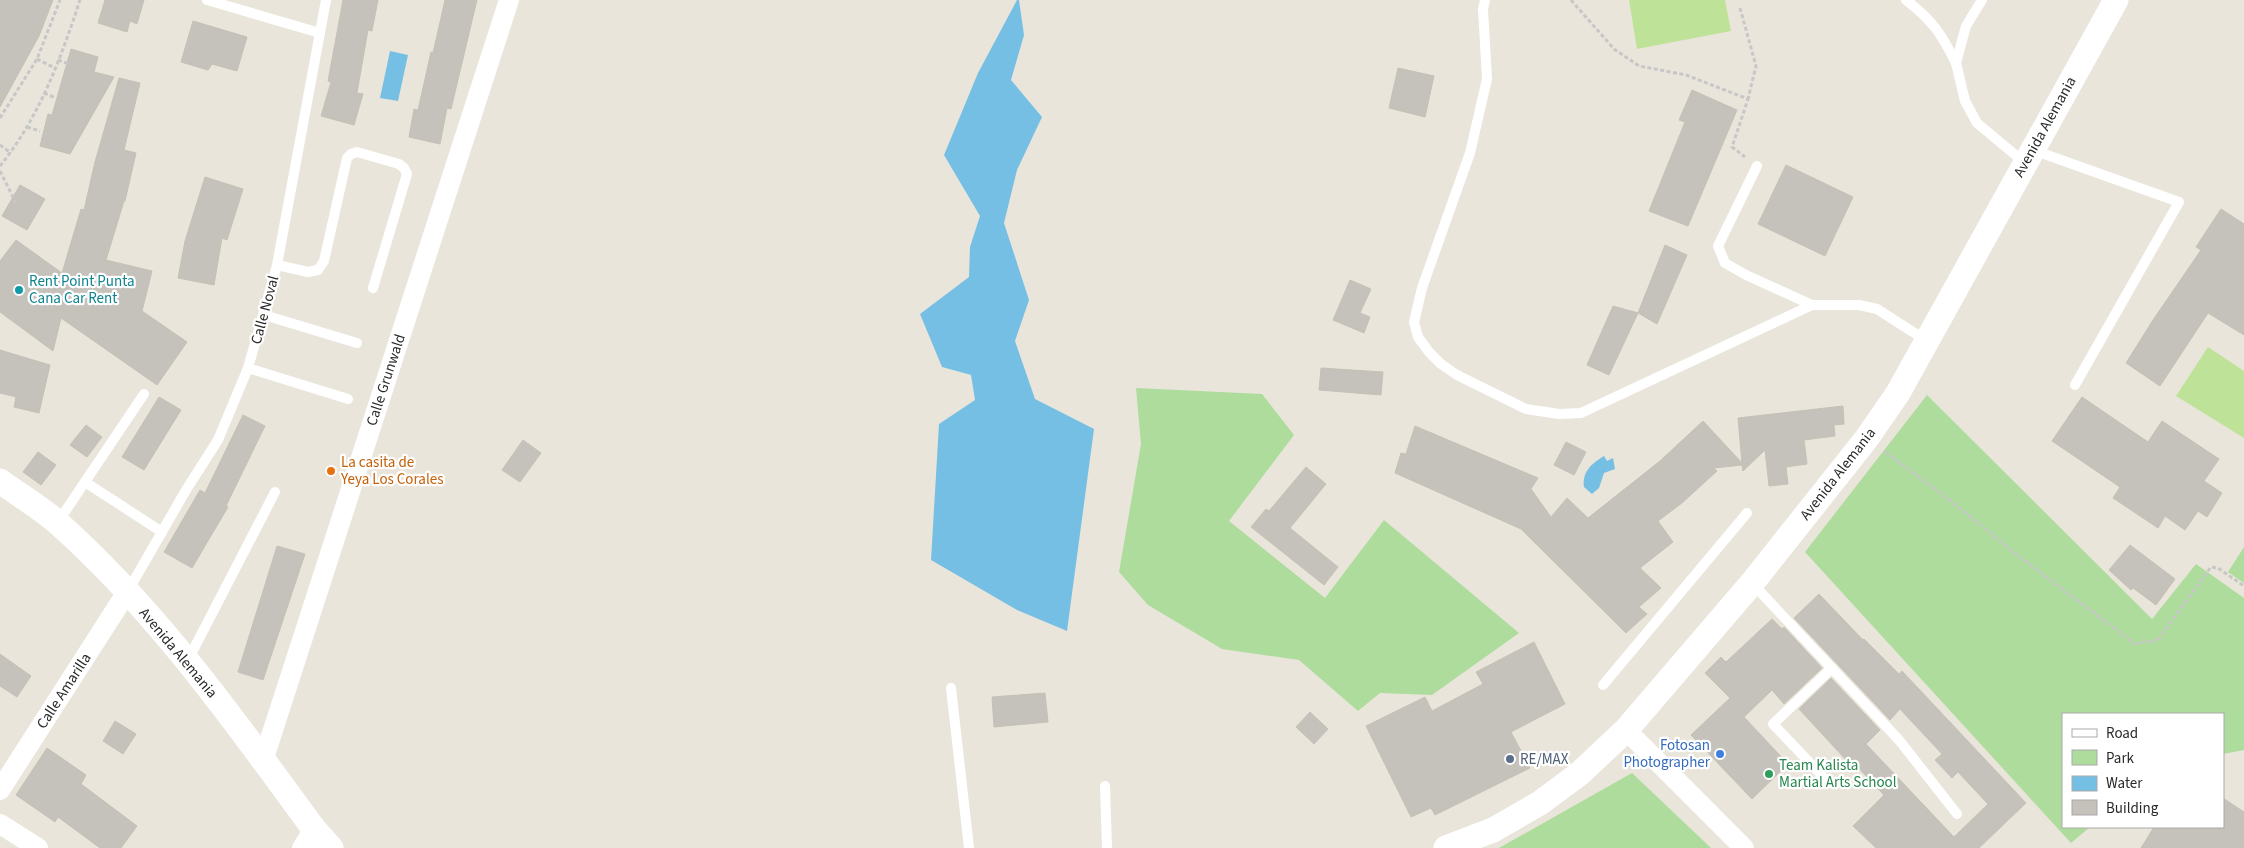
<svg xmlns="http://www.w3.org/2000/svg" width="2244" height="848" viewBox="0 0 2244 848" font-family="'Source Sans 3',sans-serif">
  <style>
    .green { fill: #addc9c }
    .pitch { fill: #bee398 }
    .water { fill: #76bfe4 }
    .building { fill: #c5c1bb; stroke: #c5c1b5 }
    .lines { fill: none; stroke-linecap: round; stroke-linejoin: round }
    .path { stroke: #c7c7c7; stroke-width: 3; stroke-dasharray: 4 2.5; stroke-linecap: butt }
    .service { stroke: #fff; stroke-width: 10 }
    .minor { stroke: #fff; stroke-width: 20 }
    .tertiary { stroke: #fff; stroke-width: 25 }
    .culture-dot { fill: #0f9aa8; stroke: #fff; stroke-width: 2 }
    .food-dot { fill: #e8710a; stroke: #fff; stroke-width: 2 }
    .shop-dot { fill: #3f7fe0; stroke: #fff; stroke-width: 2 }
    .service-dot { fill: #5c6f8a; stroke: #fff; stroke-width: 2 }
    .leisure-dot { fill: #2e9e5b; stroke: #fff; stroke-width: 2 }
    .labels { text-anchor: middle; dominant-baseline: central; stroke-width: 4.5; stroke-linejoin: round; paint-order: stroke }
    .street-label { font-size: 15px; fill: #292929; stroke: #fff }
    .culture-label { font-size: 15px; fill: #0d838f; stroke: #fff; text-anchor: start }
    .food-label { font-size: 15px; fill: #c56008; stroke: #fff; text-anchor: start }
    .shop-label { font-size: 15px; fill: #366cbe; stroke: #fff; text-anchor: end }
    .service-label { font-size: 15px; fill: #4e5e75; stroke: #fff; text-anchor: start }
    .leisure-label { font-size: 15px; fill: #27864d; stroke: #fff; text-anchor: start }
  </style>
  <rect width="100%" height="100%" fill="#eae5db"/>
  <g class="green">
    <path d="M1136,388L1262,394L1294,435L1229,521L1325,598L1384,520L1519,633L1432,695L1380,693L1358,711L1299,660L1222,649L1148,605L1119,572L1141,444Z"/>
    <path d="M1927,395L2152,619L2196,564L2244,598V750L2223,754V714H2063V827H2090L2071,843L1805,552Z"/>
    <path d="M2244,547V583L2228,572Z"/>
    <path d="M1632,773L1711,848H1499Z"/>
  </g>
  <g class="pitch">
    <path d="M1629,0H1725L1731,31L1637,49Z"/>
    <path d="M2208,347L2244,371V438L2176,396Z"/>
  </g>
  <g class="water">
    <path d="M1017,0H1019L1024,35L1011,80L1042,117L1017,170L1004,223L1029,300L1015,341L1035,399L1094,429L1067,631L1017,610L931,560L939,424L975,400L971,375L942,367L920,314L969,277L970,247L980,216L944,155L978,73Z"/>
    <path d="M390,51L408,55L398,101L380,98Z"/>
    <path d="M1604,456L1607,461L1613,458L1615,469L1604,473L1599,488L1592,494L1584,487C1582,472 1591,464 1604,456Z"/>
  </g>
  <g class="building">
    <path d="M0,0H53L39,36L0,107Z"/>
    <path d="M105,0H144L137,24L130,21L127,32L98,23Z"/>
    <path d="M343,0H378L372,31L368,30L357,93L363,94L354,125L321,116L331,82L328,81Z"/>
    <path d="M445,0H477L451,109L447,108L440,144L409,137L414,109L418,110L431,52L433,53Z"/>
    <path d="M193,21L247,37L237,71L212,64L208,70L181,62Z"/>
    <path d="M71,49L98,57L94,72L114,77L70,154L40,146L48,114L52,115Z"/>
    <path d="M1398,68L1434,76L1425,117L1389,108Z"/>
    <path d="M119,78L140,83L124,150L136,153L125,201H124L106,260L152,271L142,311L187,342L157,385L61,318L53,351L0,312V261L16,240L62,273L81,209L84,210L95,162Z"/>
    <path d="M1692,90L1737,110L1688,226L1649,211L1685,122L1679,120Z"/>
    <path d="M1786,165L1853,197L1825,256L1758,224Z"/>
    <path d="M205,177L243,189L227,240L222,238L214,285L178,278L185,241Z"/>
    <path d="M20,185L45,199L27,230L2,216Z"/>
    <path d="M2221,209L2244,224V335L2208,313L2160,386L2126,363L2153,320L2201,250L2196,247Z"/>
    <path d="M1665,245L1687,255L1657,324L1638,313Z"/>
    <path d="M1350,280L1371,289L1360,313L1370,317L1364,333L1333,320Z"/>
    <path d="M1613,306L1638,313L1609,375L1587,365Z"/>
    <path d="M0,350L50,365L39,413L14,407L16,397L0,393Z"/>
    <path d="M1321,368L1383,372L1381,395L1319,390Z"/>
    <path d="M159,397L181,410L144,470L122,457Z"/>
    <path d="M2082,397L2148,442L2162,421L2219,459L2204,481L2222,493L2207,517L2198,511L2185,530L2165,516L2158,528L2113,498L2120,487L2052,441Z"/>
    <path d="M1843,406L1844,424L1834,425L1835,436L1804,440L1807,464L1786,467L1788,484L1769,486L1765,450L1743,471L1742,465L1714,468L1717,471L1682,503L1658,521L1673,542L1640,568L1661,588L1639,607L1647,614L1626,633L1521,529L1395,473L1401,453L1406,454L1415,426L1538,478L1531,489L1551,517L1567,498L1588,518L1660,461L1703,421L1742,463L1738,418Z"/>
    <path d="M243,415L265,426L226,506L228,507L192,568L164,552L200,490L205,493Z"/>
    <path d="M86,425L102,437L87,457L70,445Z"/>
    <path d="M523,440L541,453L520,482L502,470Z"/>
    <path d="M1566,442L1586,452L1574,475L1554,465Z"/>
    <path d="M38,452L56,465L41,485L23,472Z"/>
    <path d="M1306,467L1326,484L1290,528L1338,567L1324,585L1251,527L1266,509L1269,511Z"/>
    <path d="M2130,545L2175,579L2156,605L2133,588L2131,590L2109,570Z"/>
    <path d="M277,546L305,554L263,680L238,672Z"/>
    <path d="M1819,594L1863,640L1864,639L1899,674L1902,671L2026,803L1979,848H1876L1853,826L1884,795L1851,760L1848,762L1799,709L1831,678L1880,730L1866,744L1954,837L1988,804L1958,772L1952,778L1935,760L1942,754L1900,709L1890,720L1794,618Z"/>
    <path d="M1772,619L1782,629L1784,627L1822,668L1784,704L1772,690L1744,717L1788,764L1752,799L1691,735L1730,698L1705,673L1721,657L1726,662Z"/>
    <path d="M1534,642L1565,704L1511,732L1530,768L1435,815L1431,808L1411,817L1366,726L1425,697L1432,711L1483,684L1476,672Z"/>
    <path d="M0,654L31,676L17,697L0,686Z"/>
    <path d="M1045,693L1048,722L994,727L992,697Z"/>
    <path d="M1310,712L1328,729L1314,744L1296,727Z"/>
    <path d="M115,721L136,734L123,754L103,741Z"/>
    <path d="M47,748L86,775L81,784L137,826L121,848H100L58,817L55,822L16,795Z"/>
    <path d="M2223,798L2244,812V848H2141L2154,827H2223Z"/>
  </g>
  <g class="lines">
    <g class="path">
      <path d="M1571,0L1614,49L1639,66L1686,75L1748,99L1732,147L1745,157"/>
      <path d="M1740,8L1756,66L1748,99"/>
      <path d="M37,59L55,68"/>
      <path d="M58,60L69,64"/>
      <path d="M44,93L56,98"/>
      <path d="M0,118L37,59L60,0"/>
      <path d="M27,127L40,131"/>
      <path d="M0,145L11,153"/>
      <path d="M0,166C39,118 61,58 80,0"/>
      <path d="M0,171L16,203"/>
      <path d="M1886,452L1942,494L2020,557L2135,644L2158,640L2211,567L2218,568L2244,586"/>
    </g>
    <g class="service">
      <path d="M207,0L320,33"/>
      <path d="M1485,0L1483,9L1487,79L1470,153L1422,288L1414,322L1418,337L1429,352L1441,364L1457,375L1526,409L1559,414L1581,413L1812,305H1859L1877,309L1927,341"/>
      <path d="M1906,0C1932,20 1941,33 1956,63"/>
      <path d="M1982,0L1966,26L1956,63L1965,101L1977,123L2025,163"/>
      <path d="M2033,150L2179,202L2075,385"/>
      <path d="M1757,166L1718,246L1725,263L1746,275L1812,305"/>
      <path d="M277,265L308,272L318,270L324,261L347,158L351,154L357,152L399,164L404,168L407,174L373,288"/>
      <path d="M264,315L357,343"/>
      <path d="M248,368L348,399"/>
      <path d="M85,482L162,532"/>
      <path d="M58,522L144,394"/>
      <path d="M1752,583L1899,740L1957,814"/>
      <path d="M128,591L186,490L218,440L248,368L277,265L326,0"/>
      <path d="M188,660L275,492"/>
      <path d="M1603,685L1747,513"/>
      <path d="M951,688L969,848"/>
      <path d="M1829,783L1773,724L1832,668"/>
      <path d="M1105,786L1107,848"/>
    </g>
    <g class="minor">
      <path d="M1626,730L1744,848"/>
      <path d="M263,761L509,0"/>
      <path d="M0,790L127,592"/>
      <path d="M0,824L38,848"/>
      <path d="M302,848L314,829"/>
    </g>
    <g class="tertiary">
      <path d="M0,481C19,495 41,508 58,523C158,612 236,723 314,829L331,848"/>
      <path d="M1446,848L1493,830L1540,803L1579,774L1626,730L1752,583L1867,438L1898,393L2116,0"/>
    </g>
  </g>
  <circle class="culture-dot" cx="19" cy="290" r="5"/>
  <circle class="food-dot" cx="331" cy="471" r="5"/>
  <circle class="shop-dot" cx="1720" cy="754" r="5"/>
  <circle class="service-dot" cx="1510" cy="759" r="5"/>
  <circle class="leisure-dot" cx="1769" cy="774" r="5"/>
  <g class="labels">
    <g class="street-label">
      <text transform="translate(2045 127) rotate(-61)">Avenida Alemania</text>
      <text transform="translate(265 310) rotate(-75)">Calle Noval</text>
      <text transform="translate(386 380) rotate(-72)">Calle Grunwald</text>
      <text transform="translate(1838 474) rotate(-52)">Avenida Alemania</text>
      <text transform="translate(178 653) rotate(50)">Avenida Alemania</text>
      <text transform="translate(64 691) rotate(-57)">Calle Amarilla</text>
    </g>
    <g class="culture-label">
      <text x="29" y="281">Rent Point Punta<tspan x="29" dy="17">Cana Car Rent</tspan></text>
    </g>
    <g class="food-label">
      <text x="341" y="462">La casita de<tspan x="341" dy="17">Yeya Los Corales</tspan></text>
    </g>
    <g class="shop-label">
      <text x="1710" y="745">Fotosan<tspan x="1710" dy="17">Photographer</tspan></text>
    </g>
    <g class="service-label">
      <text x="1520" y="759">RE/MAX</text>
    </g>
    <g class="leisure-label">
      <text x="1779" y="765">Team Kalista<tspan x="1779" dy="17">Martial Arts School</tspan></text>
    </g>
  </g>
  <rect x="2062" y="713" width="162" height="115" fill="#ffffff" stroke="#a9a9a9"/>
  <rect x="2072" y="729" width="25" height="8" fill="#ffffff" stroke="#a9a9a9"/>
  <text x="2106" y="738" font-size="15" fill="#292929">Road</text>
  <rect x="2072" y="750" width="25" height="15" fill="#addc9c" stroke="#a9a9a9"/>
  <text x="2106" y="763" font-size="15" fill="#292929">Park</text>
  <rect x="2072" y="776" width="25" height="15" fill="#76bfe4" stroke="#a9a9a9"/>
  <text x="2106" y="788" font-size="15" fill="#292929">Water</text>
  <rect x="2072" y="800" width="25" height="15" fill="#c5c1bb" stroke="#a9a9a9"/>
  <text x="2106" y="813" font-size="15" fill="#292929">Building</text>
</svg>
